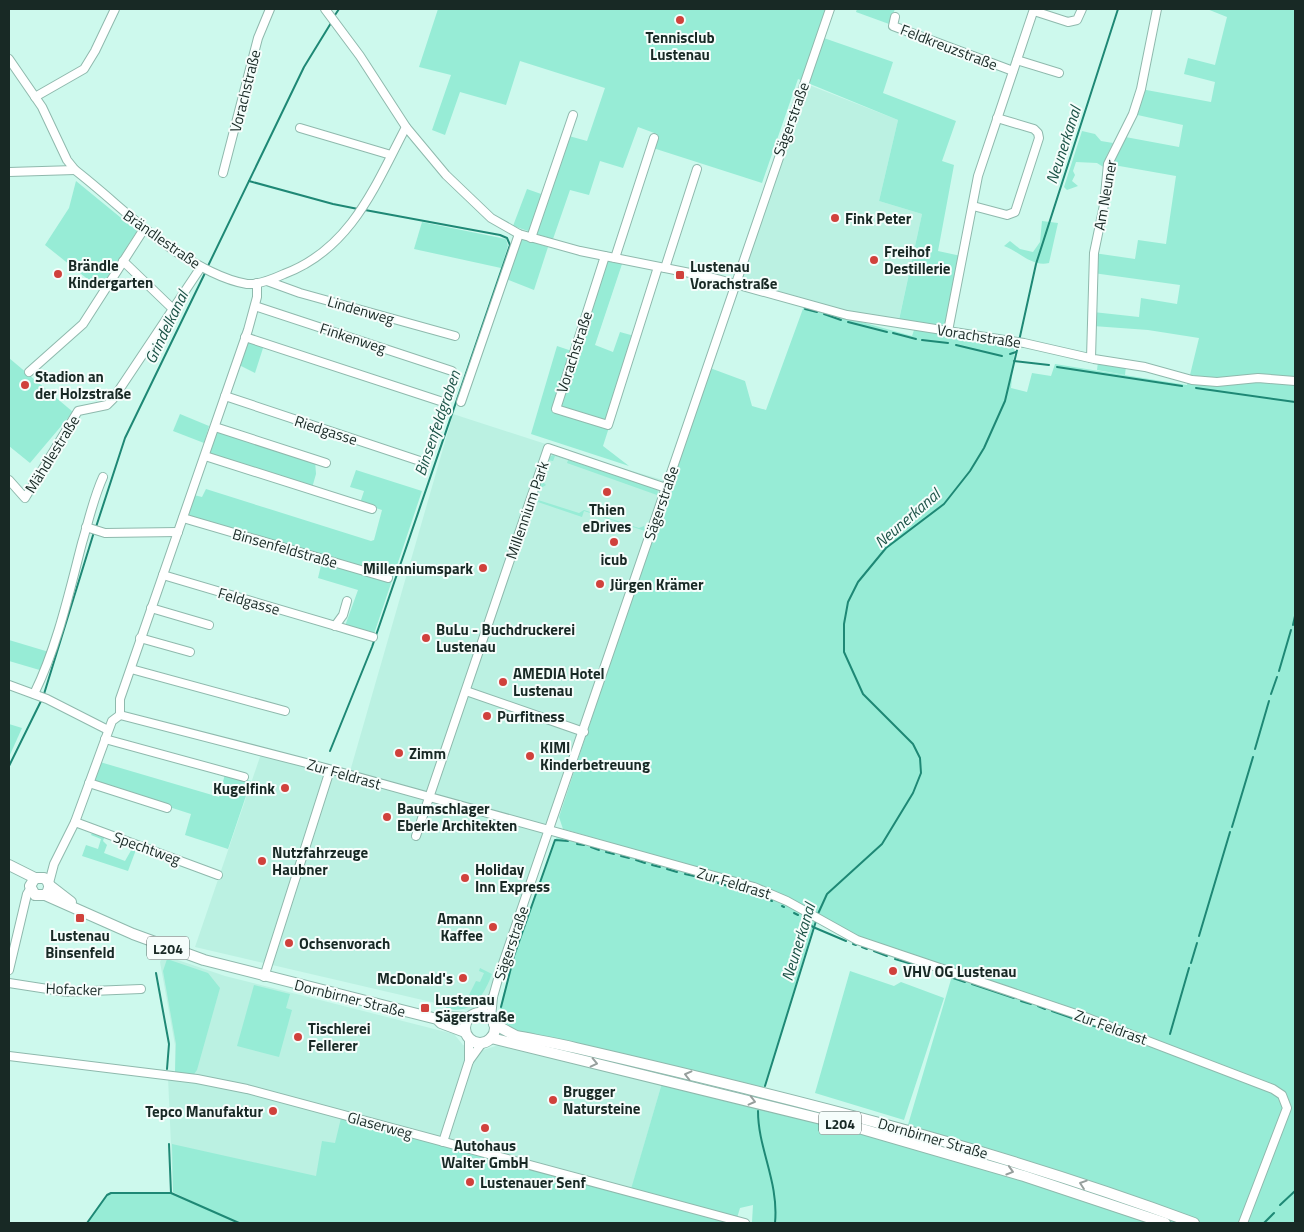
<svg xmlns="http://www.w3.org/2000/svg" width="1304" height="1232" viewBox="0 0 1304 1232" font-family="'Titillium Web',sans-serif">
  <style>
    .built { fill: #bbf1e2 }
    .green { fill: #97ecd6 }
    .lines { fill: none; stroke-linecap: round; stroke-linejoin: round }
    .stream { stroke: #1e8875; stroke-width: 2 }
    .minor-casing { stroke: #8fb9ad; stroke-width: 10 }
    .major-casing { stroke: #8fb9ad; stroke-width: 12 }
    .minor { stroke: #fff; stroke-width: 8 }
    .major { stroke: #fff; stroke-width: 10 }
    .oneway { stroke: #979f9d }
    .poi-dot { fill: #d0413c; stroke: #f5fdfb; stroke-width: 2 }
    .labels { text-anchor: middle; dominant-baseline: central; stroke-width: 4; stroke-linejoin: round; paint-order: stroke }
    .shield { fill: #f5fdfb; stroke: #5a6965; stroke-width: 1 }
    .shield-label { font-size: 14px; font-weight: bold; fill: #182925 }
    .poi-label { font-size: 15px; font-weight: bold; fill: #182925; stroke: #f5fdfb; text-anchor: start }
    .street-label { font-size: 15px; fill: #182925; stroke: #f5fdfb }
    .water-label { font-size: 16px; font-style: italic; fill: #1c5347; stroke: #f5fdfb }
  </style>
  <rect width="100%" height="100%" fill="#cdf9ed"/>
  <g class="built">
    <path d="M804,83L898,120L879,201L922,214L898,324L847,315L735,283Z"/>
    <path d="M453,414L598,461L663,480L669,485L487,1015L195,947L262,751L349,775Z"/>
    <path d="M163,955L225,976L454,1034L463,1045L480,1051L502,1044L523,1051L662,1083L630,1194L427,1223H151L173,1191L168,1077L175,1073V1045L160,962Z"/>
  </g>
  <g class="green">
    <path d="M438,9H828L818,36L893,62L883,93L956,121L942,161L954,165L938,251L961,256L946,323L939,326L899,320L922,214L879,201L898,120L798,79L762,183L653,148L657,134L638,127L623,168L600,161L589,195L570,190L553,239L536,234L569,136L587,141L605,88L520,61L506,105L460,92L445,135L432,130L451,75L419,67Z"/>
    <path d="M857,9H895L889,24L856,12Z"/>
    <path d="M1207,9H1295V381L1189,379L1199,338L1148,330L1093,326V312L1139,317L1141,298L1177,304L1180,285L1093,273L1094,253L1135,259L1138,240L1166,244L1176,176L1108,164L1120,136L1179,147L1183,125L1133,114L1141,89L1211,102L1215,82L1184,74L1188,58L1215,65L1227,17Z"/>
    <path d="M1082,131L1095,134L1101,141L1113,143L1106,157L1105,168L1097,163L1076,162L1073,171L1075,175L1072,181L1078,186L1067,190L1064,187Z"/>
    <path d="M76,181L137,231L100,289L45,245L69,208Z"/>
    <path d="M527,189L544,195L531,232L513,226Z"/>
    <path d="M1042,221L1058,223L1049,263C1031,267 1019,251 1004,246L1010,241L1020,249L1033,252L1040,242Z"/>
    <path d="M422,222L506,239L508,246L501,268L414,249Z"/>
    <path d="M522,239L548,247L534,290L506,279Z"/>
    <path d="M607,260L622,264L595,345L613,352L620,332L638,337L603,446L629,466L531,434L557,346L575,352Z"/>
    <path d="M804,306L912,336L914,330L1015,344L1011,388L1027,392L1032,373L1051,376L1055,364L1187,385L1188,381L1252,379L1295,383V1223H757L752,1222L753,1205L740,1208L737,1218L631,1189L662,1083L759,1106L905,1135L952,976L846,933L733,878L563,829L559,817L669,485L710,368L745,381L752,406L766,410Z"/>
    <path d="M247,340L264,345L255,373L239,365Z"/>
    <path d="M9,358L73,412L30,463L9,446Z"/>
    <path d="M1098,362L1126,366L1125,375L1097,370Z"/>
    <path d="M180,414L209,426L204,443L173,431Z"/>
    <path d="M216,431L315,460L316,474L312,488L208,453Z"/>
    <path d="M553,455L654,488L658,491L657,495L567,463L568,460L555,456L553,461L548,460L541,480L546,485L541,488L538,486L548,458Z"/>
    <path d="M356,470L422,491L374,634L345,626L358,590L318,578L323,557L187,515L194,495L202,497L206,489L371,541L374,540L382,510L360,503L364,491L350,487Z"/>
    <path d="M535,493L539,495L538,500L579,513L584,510L639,528L644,526L645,531L584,511L582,517L532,500Z"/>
    <path d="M9,640L49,652L43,671L9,661Z"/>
    <path d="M9,724L22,728L9,757Z"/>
    <path d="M100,762L219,797L225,774L251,781L228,849L185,835L191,814L95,783L93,781Z"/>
    <path d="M93,831L105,835L103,841L107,845L104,853L125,861L133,847H137L128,871L82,856L86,845L98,849L101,839L91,835Z"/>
    <path d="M557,836L743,886L778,899L815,921L764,1089L514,1033L509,1028L500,1011L503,995L523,930Z"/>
    <path d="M167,959L208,973L220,988L197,1070L194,1074L175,1072L176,1044L163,971Z"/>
    <path d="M480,968L492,974C484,995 472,1016 446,1008L447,1002L456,1004L466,1001L476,981L480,982L484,973L479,971Z"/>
    <path d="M850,971L894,986L901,982L944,998L904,1120L815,1093Z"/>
    <path d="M254,985L290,994L286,1008L292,1010L279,1057L237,1046Z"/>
    <path d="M341,1118L736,1223H87L107,1195L111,1193H171L226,1218L173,1192L172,1144L316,1176L322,1141L335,1143Z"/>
  </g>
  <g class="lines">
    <g class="stream">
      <path d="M335,15L339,9"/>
      <path d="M249,181L333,204L358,209"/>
      <path d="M207,268L304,67L331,23"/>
      <path d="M805,309L817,312"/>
      <path d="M824,314L841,320"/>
      <path d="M848,322L887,332"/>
      <path d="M893,333L916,339"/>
      <path d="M922,340L948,343"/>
      <path d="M1019,341L1036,264L1118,9"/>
      <path d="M956,345L1002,356"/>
      <path d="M1010,354L1016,352"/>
      <path d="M1014,361L1049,365"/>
      <path d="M1057,367L1182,386"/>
      <path d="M1196,388L1295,402"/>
      <path d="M96,527L125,438L205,273"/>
      <path d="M1293,625L1295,616"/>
      <path d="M1279,671L1291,630"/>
      <path d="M44,694L94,532"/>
      <path d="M1271,694L1277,677"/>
      <path d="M1255,749L1269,701"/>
      <path d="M330,751L372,647L510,245L507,238L500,235L365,210"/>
      <path d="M9,766L42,699"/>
      <path d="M1232,827L1253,757"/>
      <path d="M577,844L584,845"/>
      <path d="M591,847L599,850"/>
      <path d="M606,852L614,854"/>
      <path d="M621,856L629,858"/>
      <path d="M636,860L645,863"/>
      <path d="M652,865L660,867"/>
      <path d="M667,869L677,872"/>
      <path d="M685,874L694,876"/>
      <path d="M701,878L712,881"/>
      <path d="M718,883L728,886"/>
      <path d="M735,888L743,890"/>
      <path d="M750,892L757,894"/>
      <path d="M763,897H765"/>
      <path d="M770,900L772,901"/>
      <path d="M782,906L784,907"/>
      <path d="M794,913L798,915"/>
      <path d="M817,916L827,894L882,844L913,793L921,773L920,758L913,744L863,694L844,652V624L848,602L858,582L886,548L944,504L970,471L984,448L1005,401L1018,346"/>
      <path d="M807,922L813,927L846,941"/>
      <path d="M1199,936L1230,832"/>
      <path d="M853,944L856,945"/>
      <path d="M862,947L867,949"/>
      <path d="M874,951L887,956"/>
      <path d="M895,959L922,967"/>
      <path d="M1191,963L1197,943"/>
      <path d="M935,972L965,982"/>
      <path d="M156,973L169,1044L167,1069"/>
      <path d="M972,984L1014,998"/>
      <path d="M1021,1001L1031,1004"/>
      <path d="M1038,1006L1045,1009"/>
      <path d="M501,1007L514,956L555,840L568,841"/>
      <path d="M1052,1011L1103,1029"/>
      <path d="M1111,1031L1131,1038"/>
      <path d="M1170,1034L1189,968"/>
      <path d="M765,1086L816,921"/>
      <path d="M758,1111C758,1149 779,1182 775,1223"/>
      <path d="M169,1144L171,1193L239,1223"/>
      <path d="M1280,1205L1295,1191"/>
      <path d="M87,1223L107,1195L111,1193H171"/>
      <path d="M1264,1223L1274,1213"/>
    </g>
    <defs>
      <g id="minor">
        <path d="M325,9L360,56L406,127L446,175L491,218L519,234L580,251L710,277L847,315L1024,343L1094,359L1145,367L1192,380L1217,382L1258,378L1295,381"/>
        <path d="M1034,11L1068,22L1077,20L1082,9"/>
        <path d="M895,17L893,26L1013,71"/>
        <path d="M9,59L42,107L67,160L75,170C110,197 141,229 178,253C199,266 223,280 247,284C259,285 273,279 284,274C351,249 375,186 406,127"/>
        <path d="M1017,60L1059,73"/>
        <path d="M35,97L84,69L95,51L115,9"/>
        <path d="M300,128L391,155"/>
        <path d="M9,172L75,170"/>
        <path d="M223,173L258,38L270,9"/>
        <path d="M973,206L1007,215L1015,212L1039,138L1038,133L1034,129L997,118"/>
        <path d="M531,238L573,115"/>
        <path d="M605,256L556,409L608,425L658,267"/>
        <path d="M615,258L654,138"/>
        <path d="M123,261L174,310"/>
        <path d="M665,268L697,169"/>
        <path d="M267,281L300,293L455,336"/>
        <path d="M255,306L452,371"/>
        <path d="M948,331L978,176L1034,9"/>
        <path d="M245,337L440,401"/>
        <path d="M1091,358L1094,253L1104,205L1108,164L1133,114L1141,89L1157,9"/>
        <path d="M29,372L83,324L144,229"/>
        <path d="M225,396L426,463"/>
        <path d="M461,402L519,234"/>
        <path d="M215,427L326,463"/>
        <path d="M205,456L372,509"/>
        <path d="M9,480L25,498L78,411L107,405L113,399L201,267"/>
        <path d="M183,518L388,578"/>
        <path d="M86,527L105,533L178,532"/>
        <path d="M163,575L373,637"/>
        <path d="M151,608L209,625"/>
        <path d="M335,626L343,615L347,601"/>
        <path d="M140,638L190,652"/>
        <path d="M131,669L285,711"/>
        <path d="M9,685L47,699L108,730"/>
        <path d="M466,691L584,732"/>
        <path d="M34,694C57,647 69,593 82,543C89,520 93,499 103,477"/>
        <path d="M120,715L318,766L754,887L787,901L857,940L1085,1017L1273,1089L1282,1095L1287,1108L1243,1223"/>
        <path d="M120,715V699L248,330L257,297V283"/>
        <path d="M105,739L244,777"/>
        <path d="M89,783L167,808"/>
        <path d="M75,822L218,875"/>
        <path d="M416,836L548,448L666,488"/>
        <path d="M49,883L54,864L75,822L112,721L120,715"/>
        <path d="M9,970L27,894L30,889"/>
        <path d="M264,977L330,770"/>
        <path d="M9,983L67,992L141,989"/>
        <path d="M479,1013L493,997"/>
        <path d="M491,1018L493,997L500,972L830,9"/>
        <path d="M9,1056L197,1079L247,1089L745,1223"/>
        <path d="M469,1061V1038"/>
        <path d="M443,1142L469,1061L482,1043"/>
      </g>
      <g id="major">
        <path d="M9,865L35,878"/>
        <path d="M49,885L71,902"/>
        <path d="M45,895C51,889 50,882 44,878H35L30,886L35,895H45L133,934L204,960L437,1019L441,1023L465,1032"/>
        <circle cx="480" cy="1028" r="15"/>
        <path d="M437,1019L442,1017L468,1018"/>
        <path d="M494,1024L516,1036C536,1040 556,1043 576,1048C784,1096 993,1148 1194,1223"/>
        <path d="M491,1038L862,1129L1024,1176L1165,1223"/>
      </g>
    </defs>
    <use href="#minor" class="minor-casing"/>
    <use href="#major" class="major-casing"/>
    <use href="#minor" class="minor"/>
    <use href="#major" class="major"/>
  </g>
  <defs><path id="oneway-chevron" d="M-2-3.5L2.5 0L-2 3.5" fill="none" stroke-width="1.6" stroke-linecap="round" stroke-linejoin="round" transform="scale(1.25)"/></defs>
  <g class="oneway">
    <use href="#oneway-chevron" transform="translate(594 1063) rotate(13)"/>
    <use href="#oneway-chevron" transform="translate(688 1075) rotate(-166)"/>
    <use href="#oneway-chevron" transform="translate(752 1101) rotate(14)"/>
    <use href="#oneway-chevron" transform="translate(1010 1171) rotate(17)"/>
    <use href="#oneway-chevron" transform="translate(1083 1184) rotate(-161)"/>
  </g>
  <g class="poi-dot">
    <circle cx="680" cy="20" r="5"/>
    <circle cx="835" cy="218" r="5"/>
    <circle cx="874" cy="260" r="5"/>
    <circle cx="58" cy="274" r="5"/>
    <rect x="675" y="270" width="10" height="10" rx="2.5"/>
    <circle cx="25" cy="385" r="5"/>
    <circle cx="607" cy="492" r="5"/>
    <circle cx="614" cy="542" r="5"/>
    <circle cx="483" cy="568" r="5"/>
    <circle cx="600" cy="584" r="5"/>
    <circle cx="426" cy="638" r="5"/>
    <circle cx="503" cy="682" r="5"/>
    <circle cx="487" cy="716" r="5"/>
    <circle cx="399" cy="753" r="5"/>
    <circle cx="530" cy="756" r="5"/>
    <circle cx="285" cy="788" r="5"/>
    <circle cx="387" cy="817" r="5"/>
    <circle cx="262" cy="861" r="5"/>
    <circle cx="465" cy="878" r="5"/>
    <rect x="75" y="913" width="10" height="10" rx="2.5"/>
    <circle cx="493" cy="927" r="5"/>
    <circle cx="289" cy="943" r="5"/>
    <circle cx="893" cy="971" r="5"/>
    <circle cx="463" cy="978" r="5"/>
    <rect x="420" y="1003" width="10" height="10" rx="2.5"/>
    <circle cx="298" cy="1037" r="5"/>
    <circle cx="553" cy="1100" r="5"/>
    <circle cx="273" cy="1111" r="5"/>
    <circle cx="485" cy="1128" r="5"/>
    <circle cx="470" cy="1182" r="5"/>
  </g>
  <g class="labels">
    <g class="shield">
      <rect x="147" y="936.5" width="42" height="23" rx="4"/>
      <rect x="819" y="1111.5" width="42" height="23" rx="4"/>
    </g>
    <g class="shield-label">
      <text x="168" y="948">L204</text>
      <text x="840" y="1123">L204</text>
    </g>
    <g class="poi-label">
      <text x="680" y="37" text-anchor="middle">Tennisclub<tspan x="680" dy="17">Lustenau</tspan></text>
      <text x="845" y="218">Fink Peter</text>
      <text x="884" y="251">Freihof<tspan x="884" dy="17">Destillerie</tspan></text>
      <text x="68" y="265">Brändle<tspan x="68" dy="17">Kindergarten</tspan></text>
      <text x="690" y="266">Lustenau<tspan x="690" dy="17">Vorachstraße</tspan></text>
      <text x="35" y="376">Stadion an<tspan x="35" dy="17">der Holzstraße</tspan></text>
      <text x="607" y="509" text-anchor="middle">Thien<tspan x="607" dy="17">eDrives</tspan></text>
      <text x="614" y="559" text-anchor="middle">icub</text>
      <text x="473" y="568" text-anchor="end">Millenniumspark</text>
      <text x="610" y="584">Jürgen Krämer</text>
      <text x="436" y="629">BuLu - Buchdruckerei<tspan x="436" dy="17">Lustenau</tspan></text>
      <text x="513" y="673">AMEDIA Hotel<tspan x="513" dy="17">Lustenau</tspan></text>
      <text x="497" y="716">Purfitness</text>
      <text x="540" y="747">KIMI<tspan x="540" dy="17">Kinderbetreuung</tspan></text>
      <text x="409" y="753">Zimm</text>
      <text x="275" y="788" text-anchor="end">Kugelfink</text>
      <text x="397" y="808">Baumschlager<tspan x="397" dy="17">Eberle Architekten</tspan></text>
      <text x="272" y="852">Nutzfahrzeuge<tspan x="272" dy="17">Haubner</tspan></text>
      <text x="475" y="869">Holiday<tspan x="475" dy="17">Inn Express</tspan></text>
      <text x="483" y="918" text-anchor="end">Amann<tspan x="483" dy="17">Kaffee</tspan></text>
      <text x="80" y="935" text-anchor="middle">Lustenau<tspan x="80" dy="17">Binsenfeld</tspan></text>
      <text x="299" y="943">Ochsenvorach</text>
      <text x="903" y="971">VHV OG Lustenau</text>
      <text x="453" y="978" text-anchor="end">McDonald's</text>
      <text x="435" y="999">Lustenau<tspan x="435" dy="17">Sägerstraße</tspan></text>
      <text x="308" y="1028">Tischlerei<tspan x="308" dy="17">Fellerer</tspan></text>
      <text x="563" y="1091">Brugger<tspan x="563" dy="17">Natursteine</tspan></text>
      <text x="263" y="1111" text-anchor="end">Tepco Manufaktur</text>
      <text x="485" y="1145" text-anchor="middle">Autohaus<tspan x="485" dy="17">Walter GmbH</tspan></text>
      <text x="480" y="1182">Lustenauer Senf</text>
    </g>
    <g class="street-label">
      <text transform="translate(949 47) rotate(21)">Feldkreuzstraße</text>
      <text transform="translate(245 91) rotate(-76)">Vorachstraße</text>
      <text transform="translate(791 119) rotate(-70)">Sägerstraße</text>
      <text transform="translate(1105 195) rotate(-80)">Am Neuner</text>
      <text transform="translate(162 239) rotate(35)">Brändlestraße</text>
      <text transform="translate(361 310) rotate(16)">Lindenweg</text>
      <text transform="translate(979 336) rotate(9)">Vorachstraße</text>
      <text transform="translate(353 338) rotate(18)">Finkenweg</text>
      <text transform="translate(574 352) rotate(-72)">Vorachstraße</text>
      <text transform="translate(326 430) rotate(18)">Riedgasse</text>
      <text transform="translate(52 454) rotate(-58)">Mähdlestraße</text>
      <text transform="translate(661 503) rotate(-71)">Sägerstraße</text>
      <text transform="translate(527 510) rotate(-71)">Millennium Park</text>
      <text transform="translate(285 548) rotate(16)">Binsenfeldstraße</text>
      <text transform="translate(249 601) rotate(16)">Feldgasse</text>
      <text transform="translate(344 774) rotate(16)">Zur Feldrast</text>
      <text transform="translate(147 848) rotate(20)">Spechtweg</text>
      <text transform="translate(734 883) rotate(17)">Zur Feldrast</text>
      <text transform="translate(511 943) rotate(-71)">Sägerstraße</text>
      <text transform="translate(74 989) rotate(2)">Hofacker</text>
      <text transform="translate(350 998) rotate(14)">Dornbirner Straße</text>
      <text transform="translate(1111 1027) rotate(20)">Zur Feldrast</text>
      <text transform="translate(380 1125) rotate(15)">Glaserweg</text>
      <text transform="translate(933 1138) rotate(16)">Dornbirner Straße</text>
    </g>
    <g class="water-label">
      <text transform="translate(1063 145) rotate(-72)">Neunerkanal</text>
      <text transform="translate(166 327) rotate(-64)">Grindelkanal</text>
      <text transform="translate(437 423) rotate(-71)">Binsenfeldgraben</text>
      <text transform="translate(907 518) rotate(-41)">Neunerkanal</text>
      <text transform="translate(798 942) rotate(-73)">Neunerkanal</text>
    </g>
  </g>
  <rect width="1304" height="1232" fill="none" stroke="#182925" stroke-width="20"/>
</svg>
